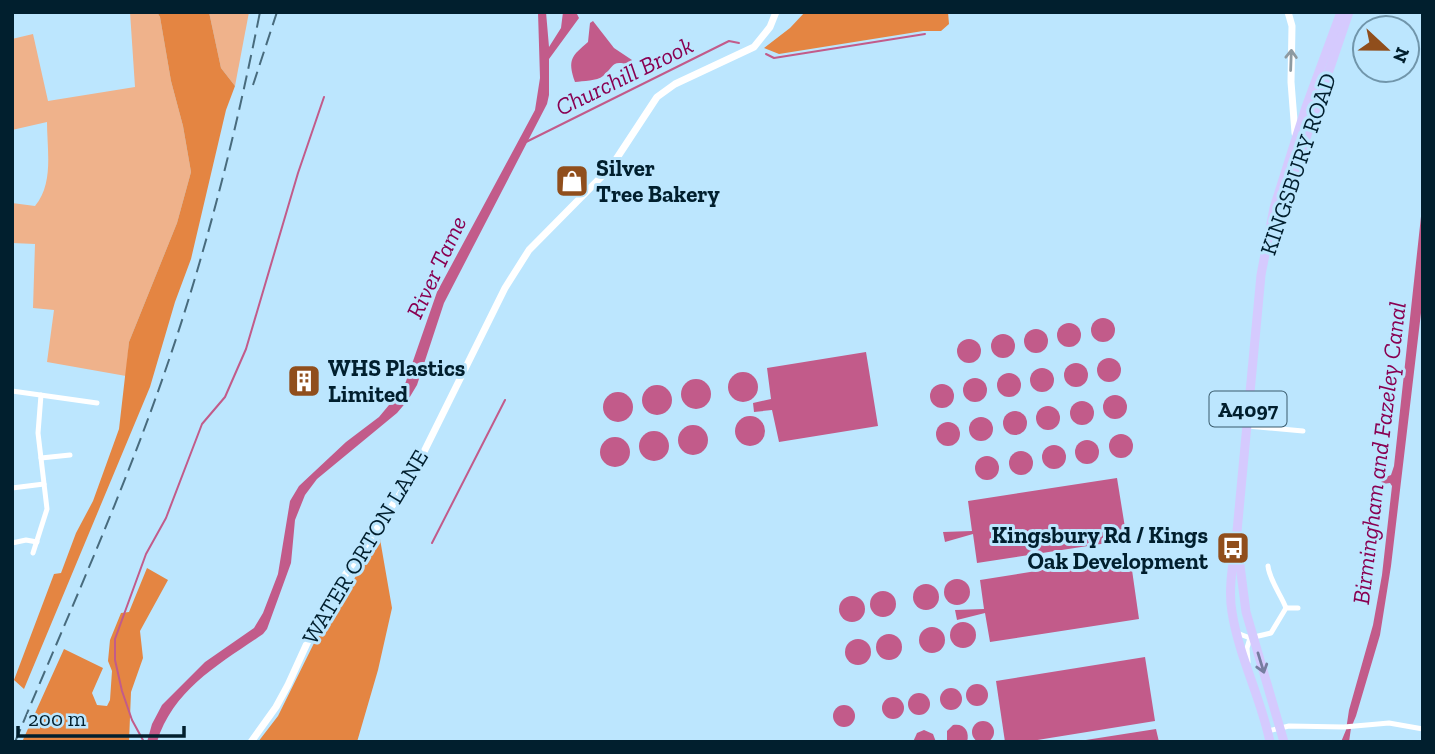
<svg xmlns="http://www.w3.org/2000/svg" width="1435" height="754" viewBox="0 0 1435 754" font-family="'Zilla Slab',serif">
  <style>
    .green { fill: #efb28b }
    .forest { fill: #e48542 }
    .water { fill: #c25b8a }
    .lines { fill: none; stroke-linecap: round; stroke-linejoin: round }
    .stream { stroke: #c25b8a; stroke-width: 2 }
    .minor { stroke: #fff; stroke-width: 5 }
    .tertiary { stroke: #fff; stroke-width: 7 }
    .primary { stroke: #d5cafe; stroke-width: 9 }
    .rail { stroke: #486b7d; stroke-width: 2; stroke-dasharray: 14 7; stroke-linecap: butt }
    .oneway { stroke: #8d9aa1 }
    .oneway2 { stroke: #767da0 }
    .labels { text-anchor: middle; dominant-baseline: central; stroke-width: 6; stroke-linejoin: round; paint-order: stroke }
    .shield { fill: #bce6fe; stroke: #395b6c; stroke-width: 2 }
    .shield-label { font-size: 21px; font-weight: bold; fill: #011f2e }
    .street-label { font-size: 23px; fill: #011f2e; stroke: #bce6fe }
    .poi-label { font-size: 23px; font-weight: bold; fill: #011f2e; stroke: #bce6fe; text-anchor: start }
    .water-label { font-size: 24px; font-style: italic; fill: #890052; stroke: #bce6fe }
  </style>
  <rect width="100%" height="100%" fill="#bce6fe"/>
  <g class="green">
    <path d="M130,12H157L160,17L171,81L183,126L191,172L177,223L129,342L126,376L47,362L54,310L33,308L35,244L12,243V203L35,206C54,183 47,150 47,122L12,130V39L33,34L48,101L135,87Z"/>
    <path d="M209,12H249L235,86L221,68Z"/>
  </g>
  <g class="forest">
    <path d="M157,12H209L221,68L235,86L226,110L191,259L175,302L150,387L24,689L14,680L54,574L61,573L76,533L93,501L119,429L129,342L177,223L191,172L183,126L171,81L160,17Z"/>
    <path d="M805,12H948L949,24L941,31H923L779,54L764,48L790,28Z"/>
    <path d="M380,539L392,608L378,670L357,742H258L278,716L319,633Z"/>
    <path d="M147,568L168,580L140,631L143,658L131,692L129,742H22L64,649L103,668L92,693L97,705L107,706L110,700L112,671L108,661L110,640L121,613L129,612Z"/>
  </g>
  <g class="water">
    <path d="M538,12H546L549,47L561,28L563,12H576L579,18L549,59V95L547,104L444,303L417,385L408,400L397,413L317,479L305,495L295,520L291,563L267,629L263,634C221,663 173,689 157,742H147L152,724L162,705L205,662L254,628L263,613L278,574L290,501L299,486L346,442L379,417L404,387L437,292L535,110L540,78Z"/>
    <path d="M593,21L614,48L632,60L631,65C610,60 616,65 603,76C597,81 583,81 575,82C567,59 572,56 588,42L590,23Z"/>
    <path d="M1423,198V296L1391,566L1380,635L1356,716L1351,728L1349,742H1341L1346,730L1349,710L1373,625L1382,575L1392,486L1390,483L1382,484L1381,479L1391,475L1394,466Z"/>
    <circle cx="1103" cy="330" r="12"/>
    <circle cx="1069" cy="335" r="12"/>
    <circle cx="1036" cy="341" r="12"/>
    <circle cx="1003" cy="346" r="12"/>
    <circle cx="969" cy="351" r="12"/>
    <path d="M866,352L878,426L779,442L772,410L754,412L753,403L771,399L767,368Z"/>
    <circle cx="1109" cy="370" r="12"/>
    <circle cx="1076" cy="375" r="12"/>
    <circle cx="1042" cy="380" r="12"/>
    <circle cx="743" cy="387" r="15"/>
    <circle cx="1009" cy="385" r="12"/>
    <circle cx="975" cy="390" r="12"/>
    <circle cx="696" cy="394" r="15"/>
    <circle cx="942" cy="396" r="12"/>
    <circle cx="657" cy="400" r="15"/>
    <circle cx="618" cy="407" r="15"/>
    <circle cx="1115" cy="407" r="12"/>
    <circle cx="1082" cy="413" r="12"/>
    <circle cx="1048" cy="418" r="12"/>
    <circle cx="1015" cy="423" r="12"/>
    <circle cx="750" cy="431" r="15"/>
    <circle cx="981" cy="429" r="12"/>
    <circle cx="948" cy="434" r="12"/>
    <circle cx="693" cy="440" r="15"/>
    <circle cx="654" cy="446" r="15"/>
    <circle cx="1121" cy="446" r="12"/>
    <circle cx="615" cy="452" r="15"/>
    <circle cx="1087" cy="452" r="12"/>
    <circle cx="1054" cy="457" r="12"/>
    <circle cx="1021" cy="463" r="12"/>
    <circle cx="987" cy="468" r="12"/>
    <path d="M1117,478L1127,540L977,563L973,534L945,542L943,532L972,531L968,501Z"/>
    <path d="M1130,556L1139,619L990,642L985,613L957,620L955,610L984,609L980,580Z"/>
    <circle cx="957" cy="592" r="13"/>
    <circle cx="926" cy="597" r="13"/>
    <circle cx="883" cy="604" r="13"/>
    <circle cx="852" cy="609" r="13"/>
    <circle cx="963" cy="635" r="13"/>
    <circle cx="932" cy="640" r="13"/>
    <circle cx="889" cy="647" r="13"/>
    <circle cx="858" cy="652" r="13"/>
    <path d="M1145,657L1155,721L1025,742H1005L996,681Z"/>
    <circle cx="977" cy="695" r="11"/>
    <circle cx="951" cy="699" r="11"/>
    <circle cx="919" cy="704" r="11"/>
    <circle cx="893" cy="708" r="11"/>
    <circle cx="844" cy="716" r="11"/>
    <circle cx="983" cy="732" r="11"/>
    <path d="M953,725C964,723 970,731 967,742H947V731Z"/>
    <path d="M1156,729L1159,742H1073Z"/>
    <path d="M924,730L933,734L936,742H913L917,733Z"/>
  </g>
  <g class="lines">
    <g class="stream">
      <path d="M766,54L774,58L925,34"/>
      <path d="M526,142L729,41L739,43"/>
      <path d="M432,543L505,400"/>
      <path d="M144,742L132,720L122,691L115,660V639L146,554L166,518L202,424L225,397L246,349L298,173L324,97"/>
    </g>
    <g class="minor">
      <path d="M12,391L97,403"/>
      <path d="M1247,426L1303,431"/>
      <path d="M41,458L70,455"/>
      <path d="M12,488L44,484"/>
      <path d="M12,543L26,540L37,542"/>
      <path d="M33,553L47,509L38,433L41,395"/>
      <path d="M1268,566C1269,579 1281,595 1286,608"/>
      <path d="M1237,633L1250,638L1271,633L1286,608H1298"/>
      <path d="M1248,662L1247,648L1250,638"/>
      <path d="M1268,731L1289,726L1344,727L1389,723L1423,729"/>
    </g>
    <g class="tertiary">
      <path d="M1288,12L1292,26L1291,82L1295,133"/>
      <path d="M251,742L276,707L288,685L324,606L411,478L505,288L529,250L611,167L657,97L675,84L754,47L770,27L776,12"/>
    </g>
    <g class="primary">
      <path d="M1275,229L1349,12"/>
      <path d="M1238,550L1246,612L1284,742"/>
      <path d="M1270,742C1261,698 1239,657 1232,612C1228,589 1233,564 1236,542L1261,275L1274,208L1306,107L1341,12"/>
    </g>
    <g class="rail">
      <path d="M253,85L277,12"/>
      <path d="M15,742C63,627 114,514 156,397C201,272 234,143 260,12"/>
    </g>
  </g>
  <defs><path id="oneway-shaft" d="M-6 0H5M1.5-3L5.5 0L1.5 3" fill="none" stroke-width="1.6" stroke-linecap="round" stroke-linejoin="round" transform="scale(1.75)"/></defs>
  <use class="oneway" href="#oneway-shaft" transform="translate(1291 60) rotate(-88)"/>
  <use class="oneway2" href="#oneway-shaft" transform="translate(1261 663) rotate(73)"/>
  <defs>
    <symbol id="shop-square" viewBox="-11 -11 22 22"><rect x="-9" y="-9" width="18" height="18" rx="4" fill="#904e1c" stroke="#bce6fe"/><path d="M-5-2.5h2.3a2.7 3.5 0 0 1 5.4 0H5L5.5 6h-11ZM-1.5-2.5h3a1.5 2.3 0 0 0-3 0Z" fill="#fff"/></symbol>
    <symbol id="building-square" viewBox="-11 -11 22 22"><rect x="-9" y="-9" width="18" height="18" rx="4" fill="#904e1c" stroke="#bce6fe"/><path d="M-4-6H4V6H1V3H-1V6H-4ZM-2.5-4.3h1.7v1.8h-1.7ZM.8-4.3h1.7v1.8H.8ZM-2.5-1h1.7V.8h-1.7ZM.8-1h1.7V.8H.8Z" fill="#fff"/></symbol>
    <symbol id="bus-square" viewBox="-11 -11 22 22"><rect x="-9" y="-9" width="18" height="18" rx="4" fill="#904e1c" stroke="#bce6fe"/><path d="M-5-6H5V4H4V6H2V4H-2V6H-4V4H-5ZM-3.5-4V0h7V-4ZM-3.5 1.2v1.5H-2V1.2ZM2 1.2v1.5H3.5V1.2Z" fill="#fff"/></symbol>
  </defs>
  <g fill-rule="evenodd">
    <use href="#shop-square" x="553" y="162" width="38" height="38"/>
    <use href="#building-square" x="285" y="362" width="38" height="38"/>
    <use href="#bus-square" x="1214" y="529" width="38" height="38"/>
  </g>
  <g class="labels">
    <rect class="shield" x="1209.5" y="391.5" width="77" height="35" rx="5"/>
    <g class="shield-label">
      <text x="1248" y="409">A4097</text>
    </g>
    <g class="street-label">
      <text transform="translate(1298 164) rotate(-71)">KINGSBURY ROAD</text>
      <text transform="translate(365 547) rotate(-59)">WATER ORTON LANE</text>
    </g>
    <g class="poi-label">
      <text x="596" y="168">Silver<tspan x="596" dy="26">Tree Bakery</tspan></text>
      <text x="328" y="368">WHS Plastics<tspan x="328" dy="26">Limited</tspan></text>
      <text x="1208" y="535" text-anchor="end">Kingsbury Rd / Kings<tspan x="1208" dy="26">Oak Development</tspan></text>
    </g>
    <g class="water-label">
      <text transform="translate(624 76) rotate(-26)">Churchill Brook</text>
      <text transform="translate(436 267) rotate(-65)">River Tame</text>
      <text transform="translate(1379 453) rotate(-83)">Birmingham and Fazeley Canal</text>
    </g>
  </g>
  <rect width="1435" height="754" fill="none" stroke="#011f2e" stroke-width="28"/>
  <g transform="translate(1386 49) rotate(112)"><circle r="33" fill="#bce6fe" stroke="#7196ab" stroke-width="2"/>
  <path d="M0-5L12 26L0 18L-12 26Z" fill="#904e1c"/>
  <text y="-10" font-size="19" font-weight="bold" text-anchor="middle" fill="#011f2e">N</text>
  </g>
  <path d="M18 726v10h166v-10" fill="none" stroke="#011f2e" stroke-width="3.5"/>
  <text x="28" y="726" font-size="21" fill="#011f2e" stroke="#bce6fe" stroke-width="5" paint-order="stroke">200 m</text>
</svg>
